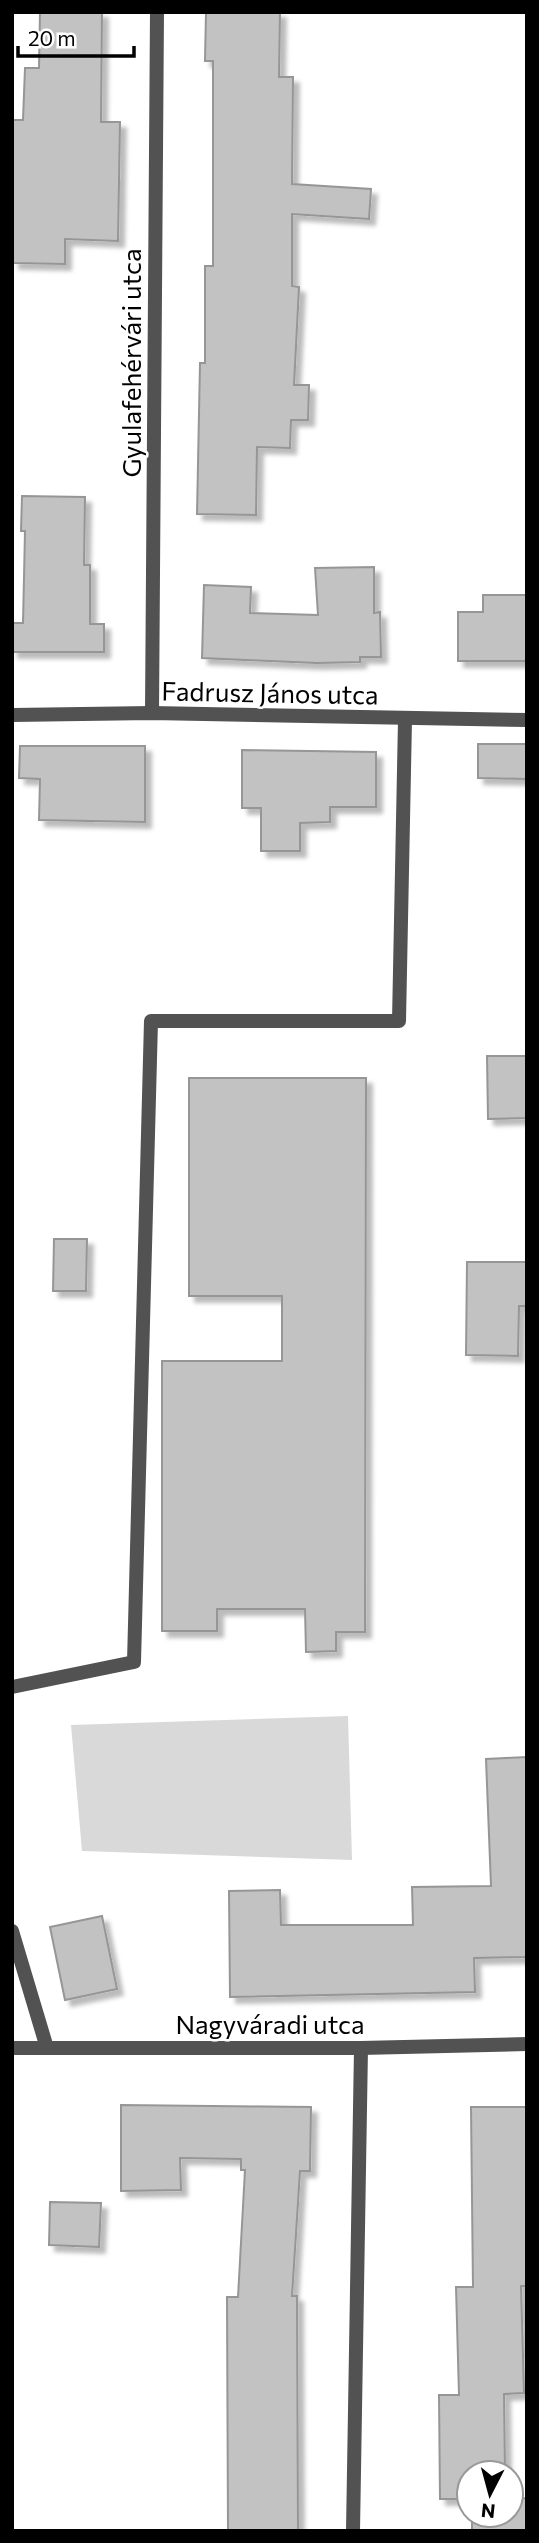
<svg xmlns="http://www.w3.org/2000/svg" width="539" height="2543" viewBox="0 0 539 2543" font-family="Commissioner,sans-serif">
  <style>
    .green { fill: #d9d9d9 }
    .building { fill: #c2c2c2; stroke: #969696; stroke-width: 2; filter: url(#shadow) }
    .lines { fill: none; stroke-linecap: round; stroke-linejoin: round }
    .service { stroke: #525252; stroke-width: 14 }
    .minor { stroke: #525252; stroke-width: 14 }
    .labels { text-anchor: middle; dominant-baseline: central; stroke-width: 5; stroke-linejoin: round; paint-order: stroke }
    .street-label { font-size: 26px; fill: #000; stroke: #fff }
  </style>
  <defs>
    <filter id="shadow"><feDropShadow dx="6" dy="6" stdDeviation="2" flood-color="#0004"/></filter>
  </defs>
  <rect width="100%" height="100%" fill="#fff"/>
  <path class="green" d="M348,1716L352,1860L82,1851L71,1725Z"/>
  <g class="building">
    <path d="M40,12H102L101,122H120L118,241L65,239V264L13,263L12,120H23L25,68H39Z"/>
    <path d="M206,12H280L279,77H293L292,184L371,189L369,219L292,214V286L299,287L294,385H309L308,420H291L290,448L257,447L256,515L197,514L200,363H205V266H213V61H205Z"/>
    <path d="M22,496L85,497L84,565H90V624H104V652H12V623H23L25,531H21Z"/>
    <path d="M374,567V613L380,612L381,657H360V662L317,663L202,658L204,585L251,587L250,613L318,615L315,568Z"/>
    <path d="M483,595H527V661H458V612H483Z"/>
    <path d="M478,744H527V779L478,778Z"/>
    <path d="M20,746H145V822L39,820L40,779L19,778Z"/>
    <path d="M242,750L376,752V807H330V822L300,823V851H261V808H242Z"/>
    <path d="M487,1056H527V1118L488,1119Z"/>
    <path d="M189,1078H366L365,1632H336V1651L306,1652L305,1609H217V1631H162V1361H282V1296H189Z"/>
    <path d="M54,1239H87L86,1291H53Z"/>
    <path d="M467,1262H527V1306H519L518,1356L466,1355Z"/>
    <path d="M527,1757V1957L474,1958L475,1992L230,1997L229,1891L280,1890L281,1925H413L412,1887L491,1886L486,1759Z"/>
    <path d="M102,1916L117,1989L65,2000L50,1927Z"/>
    <path d="M121,2105L311,2107L310,2171H300L292,2296H297L298,2531H228L227,2297H238L245,2170H241V2159L180,2158L181,2190L121,2191Z"/>
    <path d="M471,2107H527V2286H521L524,2393L504,2394L505,2473H469V2499H440L439,2395H459L456,2287H473Z"/>
    <path d="M50,2202L101,2203L99,2247L49,2245Z"/>
    <path d="M527,2498V2531H472V2515H511V2499Z"/>
  </g>
  <g class="lines">
    <g class="service">
      <path d="M12,1687L134,1662L151,1021H399L405,720"/>
      <path d="M353,2531L361,2048"/>
    </g>
    <g class="minor">
      <path d="M152,713L157,12"/>
      <path d="M12,715L152,713L527,720"/>
      <path d="M12,1931L47,2048"/>
      <path d="M12,2048H361L527,2044"/>
    </g>
  </g>
  <g class="labels">
    <g class="street-label">
      <text transform="translate(130 363) rotate(-90)">Gyulafehérvári utca</text>
      <text transform="translate(270 692) rotate(1)">Fadrusz János utca</text>
      <text x="270" y="2023">Nagyváradi utca</text>
    </g>
  </g>
  <rect width="539" height="2543" fill="none" stroke="#000000" stroke-width="28"/>
  <g transform="translate(490 2494) rotate(186)"><circle r="33" fill="#ffffff" stroke="#999999" stroke-width="2"/>
  <path d="M0-5L12 26L0 18L-12 26Z" fill="#000000"/>
  <text y="-10" font-size="19" font-weight="bold" text-anchor="middle" fill="#000000">N</text>
  </g>
  <path d="M18 46v10h116v-10" fill="none" stroke="#000000" stroke-width="3.5"/>
  <text x="28" y="46" font-size="21" fill="#000000" stroke="#ffffff" stroke-width="5" paint-order="stroke">20 m</text>
</svg>
